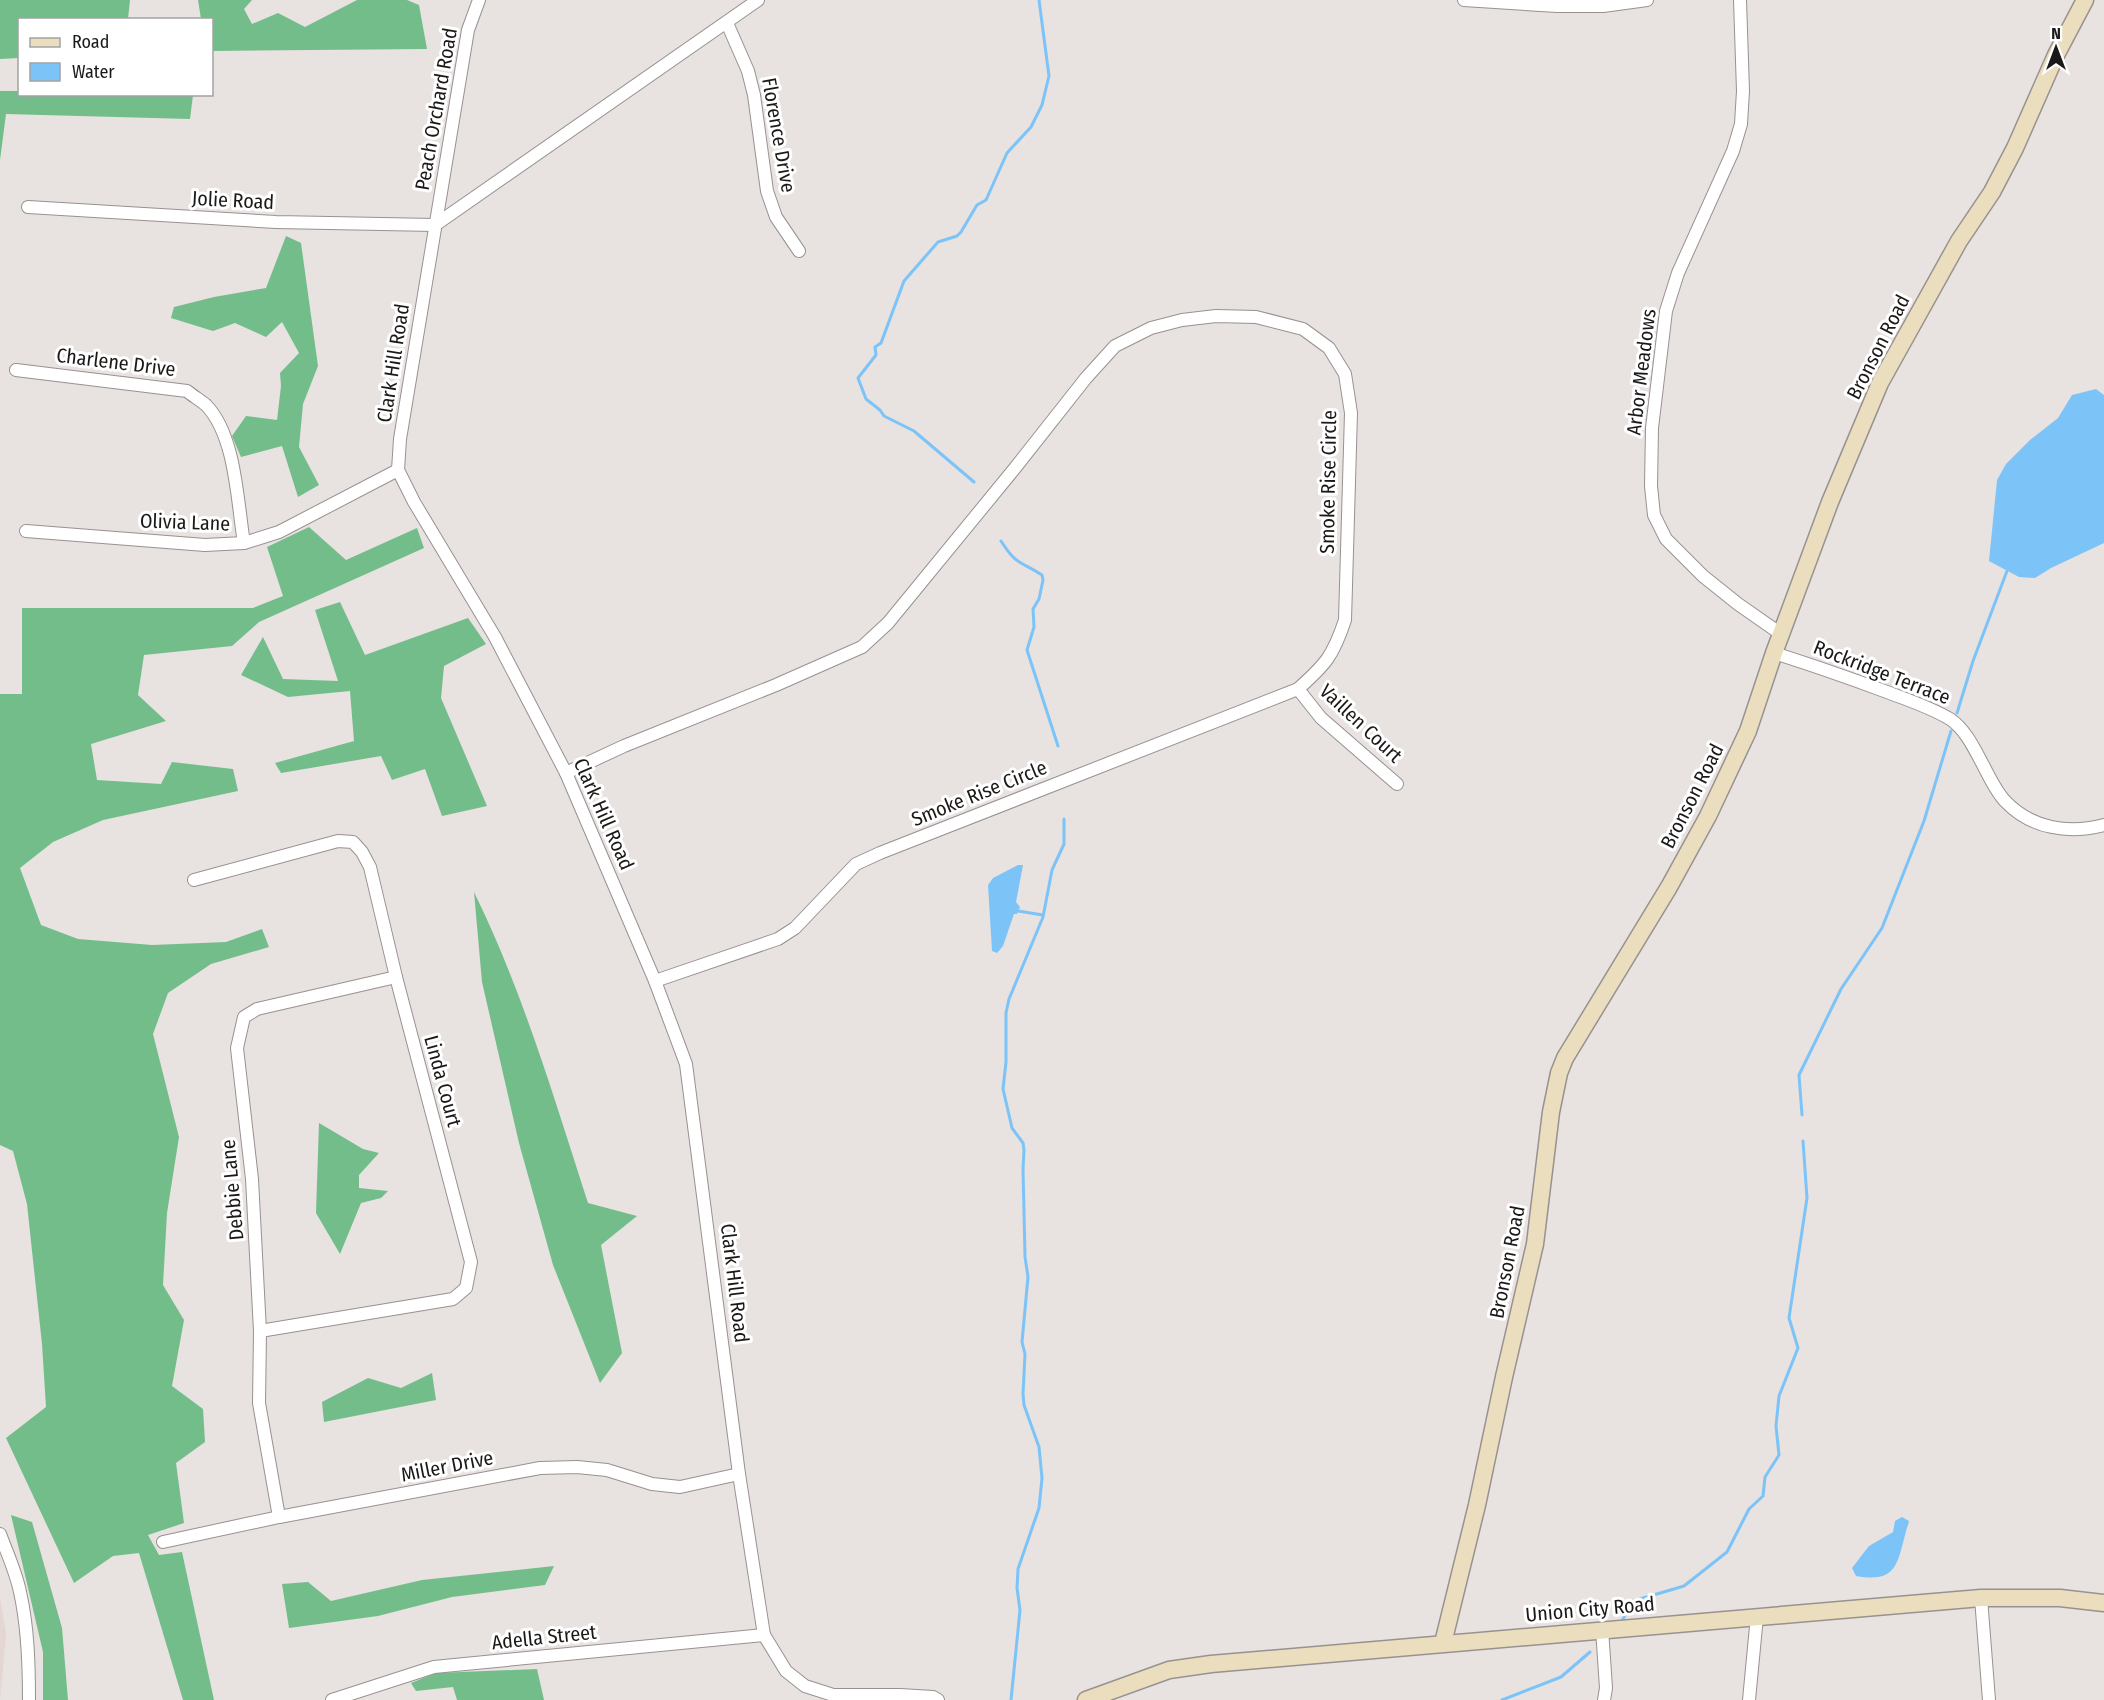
<svg xmlns="http://www.w3.org/2000/svg" width="2104" height="1700" viewBox="0 0 2104 1700" font-family="'Fira Sans Condensed',sans-serif">
  <style>
    .built { fill: #e4d6d1 }
    .forest { fill: #73bd8b }
    .water { fill: #7cc4f8 }
    .lines { fill: none; stroke-linecap: round; stroke-linejoin: round }
    .stream { stroke: #7cc4f8; stroke-width: 3 }
    .street-casing { stroke: #979290; stroke-width: 14 }
    .secondary-casing { stroke: #979290; stroke-width: 19 }
    .street { stroke: #fff; stroke-width: 12 }
    .secondary { stroke: #ebdebe; stroke-width: 16 }
    .labels { text-anchor: middle; dominant-baseline: central; stroke-width: 6; stroke-linejoin: round; paint-order: stroke }
    .street-label { font-size: 20px; fill: #1b1918; stroke: #fff }
  </style>
  <rect width="100%" height="100%" fill="#e8e2e0"/>
  <path class="built" d="M0,1597L6,1634L0,1700Z"/>
  <g class="forest">
    <path d="M0,0H130L128,19L20,20L19,58L0,59Z"/>
    <path d="M198,0H252L244,9L252,24L278,13L305,27L357,0H407L419,5L427,49L212,51V20L201,19Z"/>
    <path d="M0,91H19L20,94L193,95L190,119L6,114L0,160Z"/>
    <path d="M286,236L301,243L318,366L303,404L299,447L319,485L298,497L282,446L241,457L232,436L246,416L277,420L281,386L280,373L299,353L282,322L266,337L235,323L213,331L171,318L174,307L214,297L266,288Z"/>
    <path d="M309,527L346,560L417,528L424,548L259,622L232,646L144,655L138,695L166,721L91,744L97,780L161,784L172,762L233,769L238,791L103,820L53,842L20,868L41,925L78,939L152,945L226,942L262,929L269,947L211,964L168,993L153,1034L179,1137L167,1213L163,1285L184,1320L172,1386L203,1409L205,1442L176,1463L184,1523L148,1535L159,1555L182,1552L214,1700H183L139,1553L113,1556L74,1583L6,1438L46,1407L42,1344L27,1204L13,1151L0,1145V694H22V608H253L283,596L267,547Z"/>
    <path d="M340,602L365,655L468,618L486,644L444,666L441,698L487,806L442,816L425,769L392,780L381,756L281,773L275,763L354,741L350,691L288,697L241,675L263,637L283,679L338,681L315,610Z"/>
    <path d="M474,892C523,992 554,1098 588,1203L637,1216L601,1245L622,1353L600,1383L553,1265L519,1143L482,982Z"/>
    <path d="M319,1123L363,1149L379,1153L359,1175V1188L388,1191L381,1198L361,1203L340,1254L316,1213Z"/>
    <path d="M432,1373L436,1400L324,1422L322,1402L368,1378L401,1388Z"/>
    <path d="M11,1515L32,1522L62,1628L68,1700H43V1652Z"/>
    <path d="M554,1566L545,1585L452,1597L378,1616L289,1628L282,1584L308,1582L331,1601L422,1580Z"/>
    <path d="M537,1669L544,1700H457L453,1687L416,1691L411,1683L436,1673Z"/>
  </g>
  <g class="water">
    <path d="M2096,389L2104,395V543L2051,568L2035,578L2019,577L1989,561L1997,480L2006,464L2030,440L2058,418L2072,395Z"/>
    <path d="M1018,865H1023L1016,902L1020,907L1017,914H1014L1003,946L997,953L992,951L988,885L993,878Z"/>
    <path d="M1902,1517L1909,1521C1908,1526 1906,1530 1905,1535C1897,1566 1895,1583 1856,1576L1852,1568L1869,1546L1893,1532L1895,1521Z"/>
  </g>
  <g class="lines">
    <g class="stream">
      <path d="M974,482L914,431L884,416L880,410L866,399L858,378L876,355L875,347L881,343L904,281L938,242L957,236L961,232L977,205L986,200L1007,153L1031,127L1042,105L1049,76L1039,0"/>
      <path d="M1001,541C1017,566 1019,560 1042,575L1043,580L1039,599L1033,609L1034,627L1027,650L1058,746"/>
      <path d="M1957,713L1973,661L2007,571"/>
      <path d="M1018,911L1043,915"/>
      <path d="M1802,1115L1799,1075L1841,989L1882,928L1924,821L1951,731"/>
      <path d="M1623,1619L1633,1601L1684,1586L1727,1552L1749,1509L1763,1496L1765,1477L1779,1455L1776,1426L1779,1396L1798,1348L1789,1318L1807,1198L1803,1141"/>
      <path d="M1011,1700L1020,1610L1017,1588L1018,1569L1039,1508L1042,1478L1039,1447L1024,1405L1023,1394L1025,1354L1022,1342L1028,1277L1025,1257L1023,1169L1024,1150L1023,1143L1012,1128L1003,1089L1006,1062V1013L1009,999L1043,917L1052,870L1064,844V819"/>
      <path d="M1502,1700L1561,1677L1590,1652"/>
    </g>
    <defs>
      <g id="street">
        <path d="M479,0L468,30L400,439L398,470L414,502L495,637L566,773L655,981L686,1064L739,1474L764,1635L786,1671L805,1686L833,1695H900L933,1697L938,1700"/>
        <path d="M1464,0L1557,6H1603L1647,0"/>
        <path d="M1740,0L1743,91L1741,124L1733,151L1678,273L1666,311L1652,428L1651,486L1654,515L1666,539L1703,576L1738,604L1781,634"/>
        <path d="M727,23L748,71L754,95L767,191L776,217L799,251"/>
        <path d="M28,207L276,222L435,225"/>
        <path d="M435,225L758,0"/>
        <path d="M16,370L187,391C193,396 200,400 206,405C236,436 237,501 244,543"/>
        <path d="M26,531L205,545L244,543L279,532L398,470"/>
        <path d="M1774,653C1812,665 1849,678 1887,692C1908,700 1930,707 1950,719C1965,729 1974,748 1982,763C1989,776 1996,792 2006,802C2032,829 2069,834 2104,825"/>
        <path d="M1298,689L1321,718L1397,784"/>
        <path d="M566,773L624,746L776,685L862,647L888,623L1015,468L1086,378L1115,346L1151,328L1182,320L1216,316L1256,317L1303,329L1329,348L1345,374L1351,413L1345,620C1333,656 1326,664 1298,689L880,853L856,864L795,928L778,939L655,981"/>
        <path d="M194,880L338,841L353,842L362,852L370,867L396,977L471,1262L466,1288L453,1299L260,1331"/>
        <path d="M279,1517L259,1403L260,1331L252,1179L237,1048L244,1017L257,1009L396,977"/>
        <path d="M0,1534C7,1553 16,1572 20,1592C28,1627 29,1664 29,1700"/>
        <path d="M163,1542L279,1517L540,1468L577,1467L607,1470L652,1484L680,1487L739,1474"/>
        <path d="M1981,1598L1989,1700"/>
        <path d="M1602,1629L1606,1688L1604,1700"/>
        <path d="M332,1700L434,1667L764,1635"/>
        <path d="M1749,1700L1757,1616"/>
      </g>
      <g id="secondary">
        <path d="M1443,1643L1477,1505L1504,1377L1535,1244L1551,1112L1559,1073L1565,1058L1669,887L1708,816L1748,731L1774,653L1830,502L1880,383L1959,241L1992,192L2015,148L2056,55L2085,0"/>
        <path d="M1086,1700L1169,1670L1211,1664L1981,1598H2060L2104,1603"/>
      </g>
    </defs>
    <use href="#street" class="street-casing"/>
    <use href="#secondary" class="secondary-casing"/>
    <use href="#street" class="street"/>
    <use href="#secondary" class="secondary"/>
  </g>
  <g class="labels">
    <g class="street-label">
      <text transform="translate(436 109) rotate(-80)">Peach Orchard Road</text>
      <text transform="translate(779 135) rotate(80)">Florence Drive</text>
      <text transform="translate(233 200) rotate(3)">Jolie Road</text>
      <text transform="translate(1878 347) rotate(-63)">Bronson Road</text>
      <text transform="translate(116 362) rotate(7)">Charlene Drive</text>
      <text transform="translate(393 363) rotate(-81)">Clark Hill Road</text>
      <text transform="translate(1641 372) rotate(-83)">Arbor Meadows</text>
      <text transform="translate(1328 482) rotate(-89)">Smoke Rise Circle</text>
      <text transform="translate(185 522) rotate(2)">Olivia Lane</text>
      <text transform="translate(1882 672) rotate(21)">Rockridge Terrace</text>
      <text transform="translate(1361 723) rotate(43)">Vaillen Court</text>
      <text transform="translate(979 793) rotate(-22)">Smoke Rise Circle</text>
      <text transform="translate(1692 796) rotate(-63)">Bronson Road</text>
      <text transform="translate(604 814) rotate(66)">Clark Hill Road</text>
      <text transform="translate(443 1081) rotate(75)">Linda Court</text>
      <text transform="translate(232 1190) rotate(-95)">Debbie Lane</text>
      <text transform="translate(1507 1262) rotate(-79)">Bronson Road</text>
      <text transform="translate(735 1283) rotate(83)">Clark Hill Road</text>
      <text transform="translate(447 1466) rotate(-11)">Miller Drive</text>
      <text transform="translate(1590 1609) rotate(-5)">Union City Road</text>
      <text transform="translate(544 1637) rotate(-6)">Adella Street</text>
    </g>
  </g>
  <rect x="18" y="18" width="195" height="78" fill="#ffffff" stroke="#a4a3a3" stroke-width="1.5"/>
  <rect x="30" y="38" width="30" height="9" fill="#ebdebe" stroke="#a4a3a3" stroke-width="1.5"/>
  <text x="72" y="48" font-size="18" fill="#1b1918">Road</text>
  <rect x="30" y="63" width="30" height="18" fill="#7cc4f8" stroke="#a4a3a3" stroke-width="1.5"/>
  <text x="72" y="78" font-size="18" fill="#1b1918">Water</text>
  <g transform="translate(2056 48)" stroke="#ffffff" stroke-width="4.5" paint-order="stroke">
  <path d="M0-4.5L10 22L0 15L-10 22Z" fill="#1b1918"/>
  <text y="-9" font-size="16" font-weight="bold" text-anchor="middle" fill="#1b1918">N</text>
  </g>
</svg>
